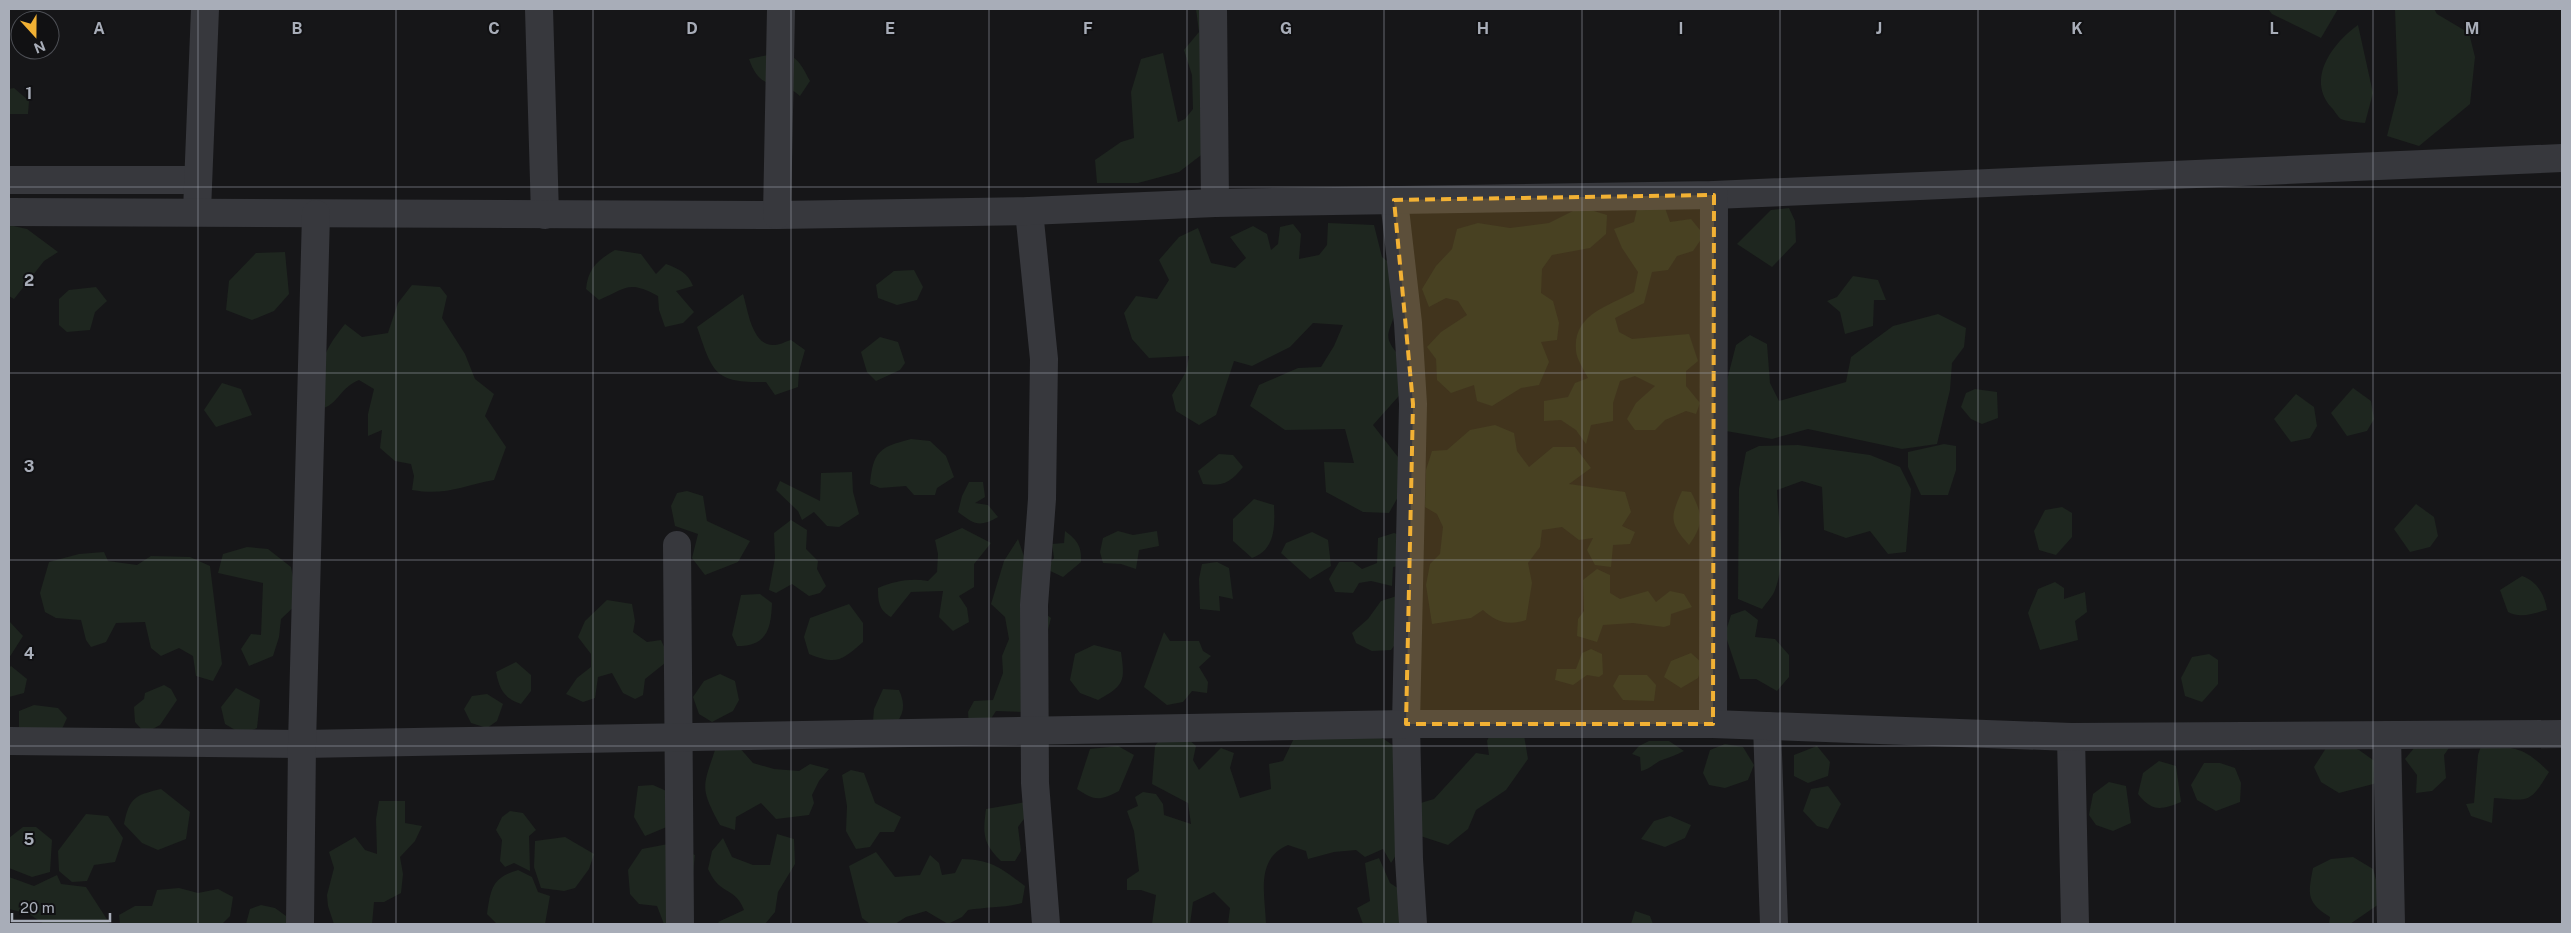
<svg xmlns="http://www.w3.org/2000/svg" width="2571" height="933" viewBox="0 0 2571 933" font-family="'Public Sans',sans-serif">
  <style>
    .green { fill: #1e261f }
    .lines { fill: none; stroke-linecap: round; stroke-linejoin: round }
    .minor { stroke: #37383d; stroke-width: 28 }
    .marked { fill: #f2b134; fill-opacity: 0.2; stroke: #f2b134; stroke-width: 4; stroke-dasharray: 10 6; stroke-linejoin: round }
    .grid { fill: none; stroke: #a8adb8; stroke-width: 1; stroke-opacity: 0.55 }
    .grid-label { font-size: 16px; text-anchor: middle; font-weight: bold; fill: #a8adb8; stroke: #111113; stroke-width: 4; stroke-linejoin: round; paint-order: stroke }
  </style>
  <rect width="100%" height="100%" fill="#161618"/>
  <g class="green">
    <path d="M1196,9H1225L1213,146L1179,172L1138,183H1097L1095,160L1121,142L1134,138L1131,92L1141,59L1163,53L1178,122L1185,119L1193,109L1192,75L1184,50L1199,32Z"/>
    <path d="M2268,9H2338L2321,38L2272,14Z"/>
    <path d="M2395,9H2434L2437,14L2469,33L2475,57L2470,104L2419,146L2387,136L2398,93Z"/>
    <path d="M2358,25L2373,93L2365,123C2358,122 2348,122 2341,119C2338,117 2334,110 2331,107C2306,78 2333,43 2358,25Z"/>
    <path d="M777,53C796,52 802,66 810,81L800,96C779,76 762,96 749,59Z"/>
    <path d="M14,88L29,101L28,114H9V89Z"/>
    <path d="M1638,205H1664L1670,222L1691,219L1704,235L1693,251L1677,256L1668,270L1652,272L1644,303L1615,318L1619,332L1632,339L1689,334L1698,361L1686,371V386L1700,403L1696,414L1686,411L1665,420L1655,430H1635L1627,419L1636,403L1655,386L1635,376L1620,381L1613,403V421L1591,425L1586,444L1576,430L1561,420L1544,421V401L1568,397L1575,383L1588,378C1584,370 1576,358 1576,350C1573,314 1609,306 1634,292L1638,272L1622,248L1614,229L1634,222Z"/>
    <path d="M1581,207L1607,215L1606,234L1590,248L1552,255L1542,269L1541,293L1553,301L1559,323L1557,340L1541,342L1549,362L1539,385L1521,388L1492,406L1477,401L1474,385L1451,393L1437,380L1436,359L1427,347L1441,332L1467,315L1458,301L1446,298L1429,307L1422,289L1436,266L1452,249L1457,229L1478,223L1510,228L1549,223Z"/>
    <path d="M1789,208L1795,221L1796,242L1772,267L1737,244L1771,210Z"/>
    <path d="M1328,223L1374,225L1382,257L1396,268C1396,279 1400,293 1397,304C1390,339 1378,332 1406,364V388L1373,425L1405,466L1403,488L1389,513L1363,512L1326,492L1324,462L1354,463L1345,429L1285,430L1250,406L1259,385L1298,368L1321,367L1334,346L1343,325L1313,323L1290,347L1252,366L1234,361L1216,415L1199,425L1176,411L1172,395L1186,372L1189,356L1149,358L1132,339L1124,313L1136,296L1157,299L1169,280L1159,260L1179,237L1198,228L1211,263L1235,268L1246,258L1230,237L1253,226L1267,234L1271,250L1278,244L1280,227L1293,224L1301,234L1299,259L1319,255L1327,245Z"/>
    <path d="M9,225L27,229L58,252L44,261L14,299L9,296Z"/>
    <path d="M615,250L641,254L656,274L666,264C679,269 688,273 693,286L676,291L694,312L683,323L665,327L659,310L658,296C628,280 627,288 599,300L586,289C588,268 598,260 615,250Z"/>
    <path d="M285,252L289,294L274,311L252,320L226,310L229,281L256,253Z"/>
    <path d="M914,270L923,287L917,300L897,305L878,298L876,285L894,271Z"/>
    <path d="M1853,276L1878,280L1886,300H1874L1873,326L1845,334L1840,312L1827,301L1837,297Z"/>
    <path d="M412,285L440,287L447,296L442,318L465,354L475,379L494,394L485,416L506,447L494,480C462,486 445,496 412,490L414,476L411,464L395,461L380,448L382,430L368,436V414L374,389L359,380C340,388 339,402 324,408C319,367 318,358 345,324L362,337L388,333L398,303Z"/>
    <path d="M96,287L107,301L95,312L90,330L67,332L59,325V299L69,290Z"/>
    <path d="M743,294C748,310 752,347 775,345C780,345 786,341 791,340L805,350L799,371L798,387L775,395L766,382C714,383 713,373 697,327Z"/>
    <path d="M1938,314L1966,328L1964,347L1952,363L1950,390L1937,444L1902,449L1808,429L1772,439L1726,431V384L1736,345L1750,335L1767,344L1770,383L1779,401L1846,382L1851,357L1893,326Z"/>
    <path d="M880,337L898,342L905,363L900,370L876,381L867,372L861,352Z"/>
    <path d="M222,383L241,389L252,415L216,427L204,410Z"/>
    <path d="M2353,388L2371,401L2374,419L2367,431L2347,436L2331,413Z"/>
    <path d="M1975,389L1997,392L1998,418L1982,424L1971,419L1961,407L1966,393Z"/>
    <path d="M2296,394L2314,407L2317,426L2310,438L2291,442L2274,419Z"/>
    <path d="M1495,425L1514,433L1517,451L1529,467L1553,447H1575L1591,468L1569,484L1625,492L1631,512L1622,526L1635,532L1630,544L1613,545L1611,567L1595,565L1587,550L1593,538L1579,540L1562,527L1542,530L1540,547L1528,563L1532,583L1526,620C1509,626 1496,622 1483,610L1471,618L1432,624L1426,585L1430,564L1440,554L1443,527L1437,514L1425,507L1426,470L1432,451L1447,450L1470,430Z"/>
    <path d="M911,439L930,441L946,456L954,477L937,488L935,495H914L906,486L880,488L870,484C873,451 880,447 911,439Z"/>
    <path d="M1944,444L1956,446V470L1948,495H1921L1908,467V452Z"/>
    <path d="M1798,445L1870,455L1900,467L1911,489L1906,552L1888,554L1870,531L1846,538L1824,530L1822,487L1802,481L1777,490C1778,522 1787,558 1775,590C1773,596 1766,603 1762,609L1738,599L1739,489L1746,452L1759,446Z"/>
    <path d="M1219,454L1233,455L1243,467C1231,482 1223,487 1203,484L1198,471Z"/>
    <path d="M852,472L853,492L859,514L839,527L827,526L814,512L802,520L798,511L776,490L780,481L820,501L821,473Z"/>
    <path d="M969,482H983L985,497L975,503L988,505L998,517C979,528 974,524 958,512L962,496Z"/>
    <path d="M687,491L703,496L707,521L750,541L738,562L705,575L692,558L698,534L675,526L671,506L677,493Z"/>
    <path d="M1682,491L1691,492C1703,515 1704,524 1689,545C1669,523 1670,517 1682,491Z"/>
    <path d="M1254,499L1274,505C1275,527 1275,550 1252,558L1233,541V519Z"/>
    <path d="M2416,504L2434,517L2438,536L2430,547L2410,552L2394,529Z"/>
    <path d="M2062,507L2072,513V537L2056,555L2039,550L2034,531L2045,510Z"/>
    <path d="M791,520L807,530L806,549L818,561L817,569L826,586L820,593L809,596L792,584L776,593L769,590L775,558L774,533Z"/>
    <path d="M962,528L991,543L974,564V587L959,596L967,608L969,622L953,631L939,617L943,591L911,592L891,617C879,610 878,602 878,588C895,581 910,578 928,581L937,572L938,554L935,540Z"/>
    <path d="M1065,531C1077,540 1082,546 1081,562L1063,577L1046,569L1054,558L1052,544L1064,543Z"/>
    <path d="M1118,531L1133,535L1157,531L1159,546L1139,550L1136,569L1121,564L1103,563L1100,552L1103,538Z"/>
    <path d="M1312,532L1328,540L1331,566L1310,579L1281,553L1286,543Z"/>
    <path d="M1394,533L1419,541L1412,564L1393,567L1392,586L1371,581L1359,583L1353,593L1335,592L1329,579L1339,562H1353L1362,569L1377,563L1378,538Z"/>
    <path d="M1018,539L1029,571L1034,605L1051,618L1026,712L996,711L985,728L969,726L968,712L974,701L993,700L1003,673L1002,656L1009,639L1005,617L991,604L1004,561Z"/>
    <path d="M247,547L268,549L291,567L298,603L281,619L279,637L273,656L249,666L241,649L251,634L261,635L263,583L218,573L223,554Z"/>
    <path d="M104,552L108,561L137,565L151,556L190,557L210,566L222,664L213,681L196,676L193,656L179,648L161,656L151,648L145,622L116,623L106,642L91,647L86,640L81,620L56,618L45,612L40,593L49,562L79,554Z"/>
    <path d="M1217,562L1229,568L1233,599L1219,596L1220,611L1200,609L1199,579L1202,564Z"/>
    <path d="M1597,569L1610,575V593L1620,599L1648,591L1656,602L1670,591L1684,594L1692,607L1671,614L1670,625L1664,627L1633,623L1603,625L1597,642L1577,636L1578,619L1584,611L1583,580Z"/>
    <path d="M2522,576C2537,581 2545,595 2547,610C2533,613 2521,619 2508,612L2500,590Z"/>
    <path d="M2055,582L2064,588V599L2085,592L2087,612L2075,621L2078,640L2040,650L2028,613L2038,589Z"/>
    <path d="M760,594L772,603C771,629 767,646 737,646L732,635L741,595Z"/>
    <path d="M1397,596L1399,639L1391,650L1372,651L1356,643L1352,633L1368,619L1381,601Z"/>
    <path d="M607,600L632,604L635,621L633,632L647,642L661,640L665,649V663L645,679L643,695L635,699L623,693L612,673L598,677L595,698L583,702L566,694L577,678L591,667V654L578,637L585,621Z"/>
    <path d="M849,604L863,623V642C841,661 837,665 809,654L804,637L810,618Z"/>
    <path d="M1745,610L1758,620L1755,637L1775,639L1789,655V677L1777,691L1756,679H1740L1725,634L1731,615Z"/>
    <path d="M9,621L23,636L9,658Z"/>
    <path d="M1164,632L1170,641H1199L1203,651L1211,656L1199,667L1208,682L1207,693L1192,691L1183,702L1167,705L1144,687Z"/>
    <path d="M1094,645L1121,652C1125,681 1125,685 1098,700L1080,693L1070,680L1075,654Z"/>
    <path d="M1591,649L1602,654L1603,674L1599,677L1587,675L1573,685L1555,680L1557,669H1576L1582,653Z"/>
    <path d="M1691,653L1703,664L1698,678L1681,688L1664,677L1671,661Z"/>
    <path d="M2209,654L2218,660V684L2202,702L2185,696L2181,678L2192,657Z"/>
    <path d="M516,662L531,675V691L521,704C504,699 499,688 496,672Z"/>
    <path d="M11,666L27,679L24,693L9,697V668Z"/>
    <path d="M720,674L735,681L739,700L733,711L712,722L699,714L693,697L704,681Z"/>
    <path d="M1619,675H1647L1656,685L1654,701L1623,700L1613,686Z"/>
    <path d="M164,685L171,689L177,700L160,725L145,733L135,722L134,707L144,699L145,693Z"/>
    <path d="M236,688L260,700L257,728L242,734L225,724L221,707Z"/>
    <path d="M883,689L899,690C906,705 904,715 893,727L873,721L874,709Z"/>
    <path d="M487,694L503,704L497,721L487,728L471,723L464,709L472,696Z"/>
    <path d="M34,705L58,708L67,718L61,731H41L19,727V711Z"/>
    <path d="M1493,728L1523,729L1528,759L1506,790L1476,810L1468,829L1448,845L1405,831L1402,846L1391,863L1383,849L1365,857L1356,850L1334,852L1308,859L1306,851L1288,845C1255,859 1265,894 1266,924H1228L1230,908L1214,892L1193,902L1190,924H1152L1156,895L1141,890H1127V879L1139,871L1134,831L1127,811L1138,806L1135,797L1143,792L1156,794L1163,804L1164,815L1191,824L1188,803L1152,784L1155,746L1162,736L1186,737L1196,746L1193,760L1199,770L1221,748L1234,753L1230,768L1240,798L1271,789L1269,764L1283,761L1296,734C1331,733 1381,721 1402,757C1407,766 1406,796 1407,807L1434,799L1476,753L1489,755L1487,741Z"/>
    <path d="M1649,741H1669L1684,751C1676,755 1670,757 1662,760C1654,763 1651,769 1641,771L1640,757L1632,754L1639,746Z"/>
    <path d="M1725,744L1743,747L1754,765L1748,780L1725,788L1709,785L1703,773L1710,750Z"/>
    <path d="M2344,744L2359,750L2380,765L2377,783L2339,793L2321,782L2314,767L2328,745Z"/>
    <path d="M2451,745L2444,755L2446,778L2432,791L2416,793L2417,775L2405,759L2415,747Z"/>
    <path d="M738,746L753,763L774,769L799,771L810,764L829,769L819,781L812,795L814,803L809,815L776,819L761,803L736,817L735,830L720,825C699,786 703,787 716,747Z"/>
    <path d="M1118,746L1134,755L1119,791C1099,801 1095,801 1077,789L1090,749Z"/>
    <path d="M1817,746L1830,762L1828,776L1808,783L1794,776V755Z"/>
    <path d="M2481,746C2516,747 2524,747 2549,772C2530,803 2530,801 2494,798L2492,823L2471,816L2466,804L2474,803L2478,755Z"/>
    <path d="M2159,761L2176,766L2181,802C2161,810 2152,812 2138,794L2143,773Z"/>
    <path d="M2204,763H2220L2235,768L2241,783L2240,802L2216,811L2197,800L2191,785Z"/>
    <path d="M851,770L864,773L875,803L901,817L894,832H880L870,847L856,849L846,831L847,806L842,775Z"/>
    <path d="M2109,782L2126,786L2131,823L2113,831L2096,825L2089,815L2093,794Z"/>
    <path d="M653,785L671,793L669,826L645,836L634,817L638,786Z"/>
    <path d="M1828,786L1841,804L1828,829L1817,826L1803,811L1811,789Z"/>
    <path d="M161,789L190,812L186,839L158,850L142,843L124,824C129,797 136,795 161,789Z"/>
    <path d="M379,801H405V823L422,826L415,841L400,857L403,874L401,893L384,902H374L372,924H334L328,906L327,895L334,868L329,852L355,837L365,850L377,854L376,819Z"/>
    <path d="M1026,802L1029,812L1018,827L1021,851L1015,861H1001C982,843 983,833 986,809Z"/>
    <path d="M510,811L523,813L536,830L529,836L530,871L514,863L505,867L500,861L502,840L496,830L502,817Z"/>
    <path d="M86,814L108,816L123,838L115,862L94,865L87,881L72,882L59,871L58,851Z"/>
    <path d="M1670,816L1691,825L1685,838L1665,847L1641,839L1654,821Z"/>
    <path d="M23,827H36L52,840L50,872L32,877L9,868V838Z"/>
    <path d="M777,834L794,839L795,864L778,892L775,912L765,924H720L718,922L744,910C737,891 725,893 716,882C713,879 710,873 708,869L712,851L723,838L732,857L753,865H770Z"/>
    <path d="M565,837L594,854L589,869L575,888L564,891L541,888L534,867L535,841Z"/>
    <path d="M668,844L695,855L692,881L672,924H664L657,906L639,904L630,894L628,870L642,849Z"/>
    <path d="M876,852L895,877L920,875L930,855L939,863L942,875L955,873L962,859C992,860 1001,868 1025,886L1022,903C1005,908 986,907 968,910L962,917L948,924L926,911L906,917L895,924H870L862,918L849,866Z"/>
    <path d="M2353,857L2373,869L2382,902L2350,924H2329L2330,917C2306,902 2308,894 2313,868L2331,859Z"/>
    <path d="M1379,858L1390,883L1422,904L1411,924H1363L1357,908L1370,901L1365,863Z"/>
    <path d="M518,870L532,877L538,892L550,896L545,924H497L487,914C491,888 492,878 518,870Z"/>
    <path d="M57,875L61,884L86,887L110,924H44L29,914L9,909V877L34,886Z"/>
    <path d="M179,888L198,893L218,889L233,897L230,916L222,924H120L119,915L135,906H152L157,890Z"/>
    <path d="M261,905L275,908L286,916L287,924H246L250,909Z"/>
    <path d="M1635,911L1650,916L1653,924H1631Z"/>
  </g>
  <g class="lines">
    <g class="minor">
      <path d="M539,9L545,215"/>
      <path d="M1213,9L1215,203"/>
      <path d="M9,180H198"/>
      <path d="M1394,200L1408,323L1413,404L1406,724L1409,859L1413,924"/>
      <path d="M197,211L205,9"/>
      <path d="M1029,211L1044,359L1042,499L1034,605L1035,783L1046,924"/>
      <path d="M9,212L777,215L1029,211L1215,203L1714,195L2562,158"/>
      <path d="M777,215L781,9"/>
      <path d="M677,545L680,924"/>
      <path d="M1713,724L1714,195"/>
      <path d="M1767,726L1774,924"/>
      <path d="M2387,735L2391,924"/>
      <path d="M2071,737L2075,924"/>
      <path d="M9,741L302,744L1406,724H1713L2071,737L2562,734"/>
      <path d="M300,924L302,744L316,214"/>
    </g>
  </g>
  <path class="marked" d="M1714,195L1713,724H1406L1413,404L1394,200Z"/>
  <path class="grid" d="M198,9V924M396,9V924M593,9V924M791,9V924M989,9V924M1187,9V924M1384,9V924M1582,9V924M1780,9V924M1978,9V924M2175,9V924M2373,9V924M9,187H2562M9,373H2562M9,560H2562M9,746H2562"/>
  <g class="grid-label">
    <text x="99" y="34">A</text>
    <text x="297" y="34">B</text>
    <text x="494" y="34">C</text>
    <text x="692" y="34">D</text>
    <text x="890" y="34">E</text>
    <text x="1088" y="34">F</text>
    <text x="1286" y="34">G</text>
    <text x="1483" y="34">H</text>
    <text x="1681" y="34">I</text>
    <text x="1879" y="34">J</text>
    <text x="2077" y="34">K</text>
    <text x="2274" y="34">L</text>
    <text x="2472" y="34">M</text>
    <text x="29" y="99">1</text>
    <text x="29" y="286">2</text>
    <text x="29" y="472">3</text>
    <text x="29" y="659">4</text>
    <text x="29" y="845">5</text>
  </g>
  <rect width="2571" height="933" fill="none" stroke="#a8adb8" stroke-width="20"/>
  <g transform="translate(35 35) rotate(159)"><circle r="24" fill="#111113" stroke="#4d4f55"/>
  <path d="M0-4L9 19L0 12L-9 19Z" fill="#f2b134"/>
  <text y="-8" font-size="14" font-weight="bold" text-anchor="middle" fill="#a8adb8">N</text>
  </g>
  <path d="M12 913v8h98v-8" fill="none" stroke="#a8adb8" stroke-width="2.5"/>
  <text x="20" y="913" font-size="15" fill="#a8adb8" stroke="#111113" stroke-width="4" paint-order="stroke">20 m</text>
</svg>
